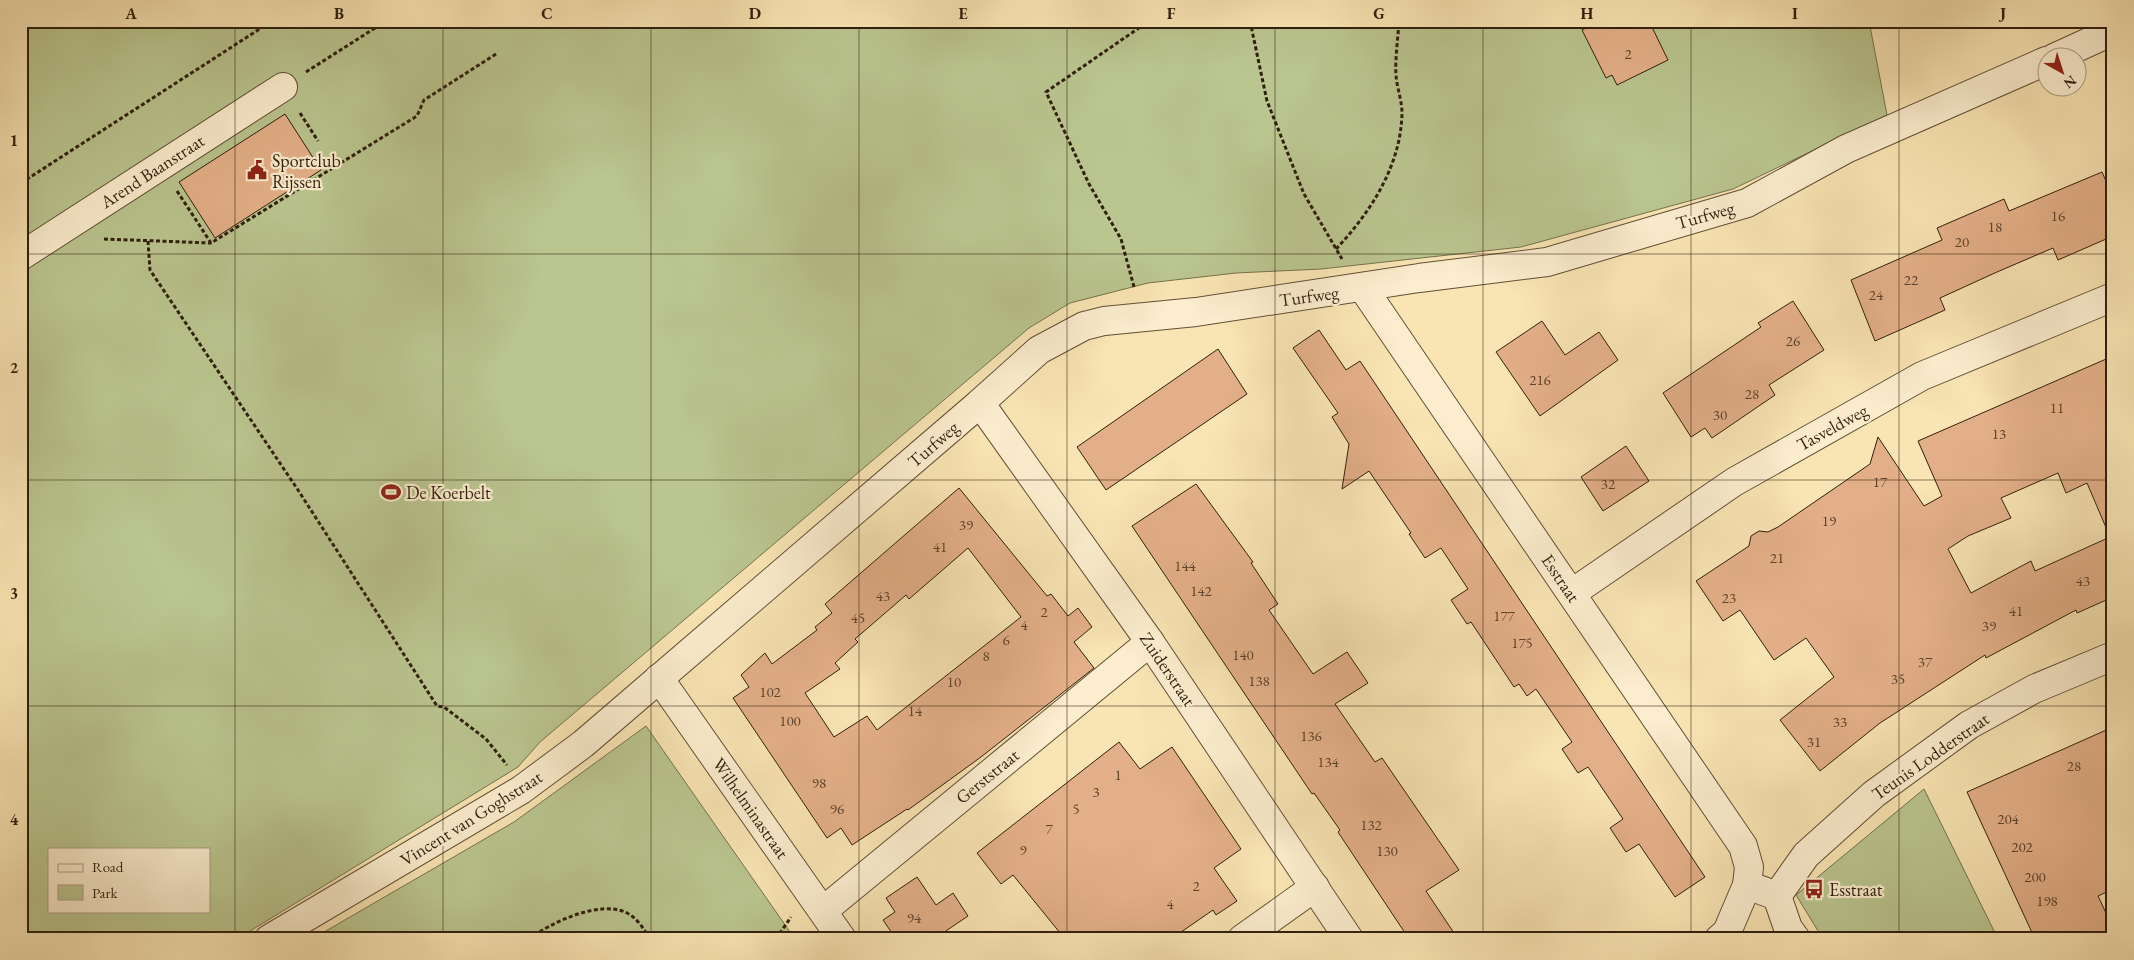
<svg xmlns="http://www.w3.org/2000/svg" width="2134" height="960" viewBox="0 0 2134 960" font-family="'EB Garamond',serif">
  <style>
    .green { fill: #bac58f; stroke: #75724e; fill-rule: evenodd }
    .building { fill: #e3af88; stroke: #301f0e; fill-rule: evenodd }
    .lines { fill: none; stroke-linecap: round; stroke-linejoin: round }
    .minor-casing { stroke: #625037; stroke-width: 30 }
    .path { stroke: #301f0e; stroke-width: 3; stroke-dasharray: 4 2.5; stroke-linecap: butt }
    .minor { stroke: #fbedce; stroke-width: 28 }
    .grid { fill: none; stroke: #301f0e; stroke-width: 1; stroke-opacity: 0.55 }
    .labels { text-anchor: middle; dominant-baseline: central; stroke-width: 4.5; stroke-linejoin: round; paint-order: stroke }
    .number-label { font-size: 15px; fill: #5d432c }
    .poi-label { font-size: 18px; fill: #301f0e; stroke: #fbedce; text-anchor: start }
    .street-label { font-size: 18px; fill: #301f0e; stroke: #fbedce }
    .neatline { fill: none; stroke: #301f0e; stroke-width: 2 }
    .grid-label { font-size: 16px; text-anchor: middle; font-weight: bold; fill: #301f0e }
  </style>
  <rect width="100%" height="100%" fill="#f9e4b3"/>
  <filter id="stains"><feTurbulence type="fractalNoise" baseFrequency=".004" numOctaves="4"/><feColorMatrix values="0 0 0 0 .2 0 0 0 0 .09 0 0 0 0 .02 0 0 0 .5 -.17"/></filter>
  <radialGradient id="worn" r=".72"><stop offset=".6" stop-color="#630" stop-opacity="0"/><stop offset="1" stop-color="#630" stop-opacity=".3"/></radialGradient>
  <g class="green">
    <path d="M21,21H1869L1887,115L1733,189L1521,247L1321,269L1236,273L1148,283L1070,303L1029,328L540,742L518,767L237,939H21ZM49,849H209V911H49Z"/>
    <path d="M646,726L795,939H312L514,822Z"/>
    <path d="M1924,789L1998,939H1823L1796,895Z"/>
  </g>
  <g class="building">
    <path d="M1600,21H1649L1668,60L1617,85L1612,75L1606,78L1582,30Z"/>
    <path d="M285,114L321,170L215,238L179,182Z"/>
    <path d="M2102,172L2113,197V236L2058,260L2053,248L1997,272L1940,298L1945,310L1875,341L1851,280L1942,240L1937,228L2004,199L2009,211Z"/>
    <path d="M1793,301L1824,350L1769,385L1775,395L1712,438L1705,428L1691,437L1663,393L1761,327L1758,323Z"/>
    <path d="M1542,321L1565,355L1599,332L1618,360L1540,416L1496,352Z"/>
    <path d="M1319,330L1346,370L1360,361L1705,877L1675,897L1639,844L1626,852L1610,828L1623,819L1588,767L1578,773L1562,749L1572,742L1536,689L1527,696L1519,684L1514,687L1471,622L1467,624L1451,600L1468,589L1441,548L1425,558L1409,534L1411,533L1369,471L1342,489L1349,444L1332,417L1338,413L1293,348Z"/>
    <path d="M1218,349L1247,394L1106,490L1077,447Z"/>
    <path d="M2113,356V597L2077,613L2076,610L1986,658L1985,655L1880,723L1820,771L1780,720L1834,677L1806,638L1774,660L1740,610L1723,621L1696,581L1749,546L1751,536L1759,531L1768,532L1778,527L1870,464L1878,437L1924,506L1942,496L1918,441ZM2058,473L2066,493L2087,483L2110,537L2035,571L2031,561L1971,593L1948,549L1968,536L2011,518L2001,498Z"/>
    <path d="M1626,446L1649,481L1603,511L1581,477Z"/>
    <path d="M1196,484L1253,562L1251,563L1278,604L1269,610L1313,674L1347,652L1368,683L1335,704L1375,762L1382,758L1459,870L1426,891L1458,939H1409L1338,832L1340,830L1314,793L1312,794L1132,526Z"/>
    <path d="M959,488L1047,596L1051,594L1068,616L1078,608L1092,627L1074,642L1094,668L981,757L908,810L907,809L852,845L841,828L827,838L733,698L749,687L741,675L765,653L772,664L817,630L815,627L832,613L825,604ZM968,548L1021,617L877,730L867,716L834,737L805,693L840,669L835,663L858,642L855,639L906,595L909,599Z"/>
    <path d="M2113,727V889L2098,896L2113,928V939H2035L1967,792Z"/>
    <path d="M1119,742L1140,769L1172,747L1241,849L1214,868L1237,901L1216,915L1213,910L1171,939H1065L1013,875L1001,884L977,853Z"/>
    <path d="M917,877L936,905L953,893L968,916L934,939H896L883,920L895,912L886,898Z"/>
  </g>
  <g class="lines">
    <defs>
      <g id="minor">
        <path d="M2054,58L2113,31"/>
        <path d="M21,256L283,87"/>
        <path d="M1363,288L1743,846L1749,867L1747,885L1777,896L1788,928L1796,939"/>
        <path d="M980,403L1150,642L1349,939"/>
        <path d="M1572,593L1734,482L1922,376L2113,297"/>
        <path d="M659,678L842,939"/>
        <path d="M1777,896L1806,855L1874,794L1969,725L2034,689L2113,656"/>
        <path d="M824,910L1150,642"/>
        <path d="M269,939L521,790L583,744L980,403L1039,350L1084,326L1104,321L1196,312L1419,278L1547,262L1747,203L1846,149L2046,61"/>
        <path d="M1242,939L1315,887"/>
        <path d="M1719,939L1727,932L1747,885"/>
      </g>
    </defs>
    <use href="#minor" class="minor-casing"/>
    <g class="path">
      <path d="M1250,21L1267,101L1304,194L1342,259"/>
      <path d="M306,72L386,21"/>
      <path d="M300,113L318,141"/>
      <path d="M21,183L272,21"/>
      <path d="M177,191L211,243L417,116L424,100L496,54"/>
      <path d="M104,239L211,243"/>
      <path d="M148,241L150,270L298,490L437,706L444,707L486,739L507,765"/>
      <path d="M1336,249C1370,213 1401,166 1402,113C1402,101 1397,88 1396,75C1395,58 1398,39 1399,21"/>
      <path d="M1134,287L1121,239L1089,184L1046,92L1149,21"/>
      <path d="M529,939C550,923 600,899 627,913C637,918 644,929 650,939"/>
      <path d="M776,939L791,917"/>
    </g>
    <use href="#minor" class="minor"/>
  </g>
  <path class="grid" d="M235,21V939M443,21V939M651,21V939M859,21V939M1067,21V939M1275,21V939M1483,21V939M1691,21V939M1899,21V939M21,254H2113M21,480H2113M21,706H2113"/>
  <defs>
    <symbol id="civic-bare" viewBox="-9 -9 18 18"><path d="M-.6-6.5H3V-4.5H.6V-3L4-1V1h2V6H-6V1h2V-1L-.6-3ZM-1.2 2.5V6h2.4V2.5Z" fill="#8f2418" stroke="#fbedce" stroke-width="2.5" paint-order="stroke"/></symbol>
    <symbol id="stadium-bare" viewBox="-9 -9 18 18"><path d="M0-5a6.5 5 0 1 0 0 10a6.5 5 0 1 0 0-10ZM-3.5-1.8h7v3.6h-7Z" fill="#8f2418" stroke="#fbedce" stroke-width="2.5" paint-order="stroke"/></symbol>
    <symbol id="bus-bare" viewBox="-9 -9 18 18"><path d="M-5-6H5V4H4V6H2V4H-2V6H-4V4H-5ZM-3.5-4V0h7V-4ZM-3.5 1.2v1.5H-2V1.2ZM2 1.2v1.5H3.5V1.2Z" fill="#8f2418" stroke="#fbedce" stroke-width="2.5" paint-order="stroke"/></symbol>
  </defs>
  <g fill-rule="evenodd">
    <use href="#civic-bare" x="243" y="156" width="28" height="28"/>
    <use href="#stadium-bare" x="377" y="478" width="28" height="28"/>
    <use href="#bus-bare" x="1800" y="875" width="28" height="28"/>
  </g>
  <g class="labels">
    <g class="number-label">
      <text x="1628" y="53">2</text>
      <text x="2058" y="215">16</text>
      <text x="1995" y="226">18</text>
      <text x="1962" y="241">20</text>
      <text x="1911" y="279">22</text>
      <text x="1876" y="294">24</text>
      <text x="1793" y="340">26</text>
      <text x="1540" y="379">216</text>
      <text x="1752" y="393">28</text>
      <text x="2057" y="407">11</text>
      <text x="1720" y="414">30</text>
      <text x="1999" y="433">13</text>
      <text x="1880" y="481">17</text>
      <text x="1608" y="483">32</text>
      <text x="1829" y="520">19</text>
      <text x="966" y="524">39</text>
      <text x="940" y="546">41</text>
      <text x="1777" y="557">21</text>
      <text x="1185" y="565">144</text>
      <text x="2083" y="580">43</text>
      <text x="1201" y="590">142</text>
      <text x="883" y="595">43</text>
      <text x="1729" y="597">23</text>
      <text x="2016" y="610">41</text>
      <text x="1044" y="611">2</text>
      <text x="1504" y="615">177</text>
      <text x="858" y="617">45</text>
      <text x="1024" y="624">4</text>
      <text x="1989" y="625">39</text>
      <text x="1006" y="639">6</text>
      <text x="1522" y="642">175</text>
      <text x="1243" y="654">140</text>
      <text x="986" y="655">8</text>
      <text x="1925" y="661">37</text>
      <text x="1898" y="678">35</text>
      <text x="1259" y="680">138</text>
      <text x="954" y="681">10</text>
      <text x="770" y="691">102</text>
      <text x="915" y="710">14</text>
      <text x="790" y="720">100</text>
      <text x="1840" y="721">33</text>
      <text x="1311" y="735">136</text>
      <text x="1814" y="741">31</text>
      <text x="1328" y="761">134</text>
      <text x="2074" y="765">28</text>
      <text x="1118" y="774">1</text>
      <text x="819" y="782">98</text>
      <text x="1096" y="791">3</text>
      <text x="837" y="808">96</text>
      <text x="1076" y="808">5</text>
      <text x="2008" y="818">204</text>
      <text x="1371" y="824">132</text>
      <text x="1049" y="828">7</text>
      <text x="2022" y="846">202</text>
      <text x="1023" y="849">9</text>
      <text x="1387" y="850">130</text>
      <text x="2035" y="876">200</text>
      <text x="1196" y="885">2</text>
      <text x="2047" y="900">198</text>
      <text x="1170" y="903">4</text>
      <text x="914" y="917">94</text>
    </g>
    <g class="poi-label">
      <text x="272" y="160">Sportclub<tspan x="272" dy="21">Rijssen</tspan></text>
      <text x="406" y="492">De Koerbelt</text>
      <text x="1829" y="889">Esstraat</text>
    </g>
    <g class="street-label">
      <text transform="translate(152 171) rotate(-33)">Arend Baanstraat</text>
      <text transform="translate(1705 215) rotate(-16)">Turfweg</text>
      <text transform="translate(1309 296) rotate(-8)">Turfweg</text>
      <text transform="translate(1832 427) rotate(-29)">Tasveldweg</text>
      <text transform="translate(933 444) rotate(-41)">Turfweg</text>
      <text transform="translate(1561 578) rotate(56)">Esstraat</text>
      <text transform="translate(1168 669) rotate(56)">Zuiderstraat</text>
      <text transform="translate(1930 756) rotate(-35)">Teunis Lodderstraat</text>
      <text transform="translate(987 776) rotate(-39)">Gerststraat</text>
      <text transform="translate(751 808) rotate(55)">Wilhelminastraat</text>
      <text transform="translate(471 818) rotate(-32)">Vincent van Goghstraat</text>
    </g>
  </g>
  <rect width="2134" height="960" fill="none" stroke="#f9e4b3" stroke-width="55"/>
  <rect x="48" y="848" width="162" height="65" fill="#fbedce" stroke="#aa9b81"/>
  <rect x="58" y="864" width="25" height="8" fill="#fbedce" stroke="#aa9b81"/>
  <text x="92" y="872" font-size="15" fill="#301f0e">Road</text>
  <rect x="58" y="885" width="25" height="15" fill="#bac58f" stroke="#aa9b81"/>
  <text x="92" y="898" font-size="15" fill="#301f0e">Park</text>
  <g transform="translate(2062 72) rotate(141)"><circle r="24" fill="#fbedce" stroke="#aa9b81"/>
  <path d="M0-4L9 19L0 12L-9 19Z" fill="#8f2418"/>
  <text y="-8" font-size="14" font-weight="bold" text-anchor="middle" fill="#301f0e">N</text>
  </g>
  <rect x="28" y="28" width="2078" height="904" class="neatline"/>
  <g class="grid-label">
    <text x="131" y="19">A</text>
    <text x="339" y="19">B</text>
    <text x="547" y="19">C</text>
    <text x="755" y="19">D</text>
    <text x="963" y="19">E</text>
    <text x="1171" y="19">F</text>
    <text x="1379" y="19">G</text>
    <text x="1587" y="19">H</text>
    <text x="1795" y="19">I</text>
    <text x="2003" y="19">J</text>
    <text x="14" y="146">1</text>
    <text x="14" y="373">2</text>
    <text x="14" y="599">3</text>
    <text x="14" y="825">4</text>
  </g>
  <rect width="100%" height="100%" filter="url(#stains)"/>
  <rect width="100%" height="100%" fill="url(#worn)"/>
</svg>
